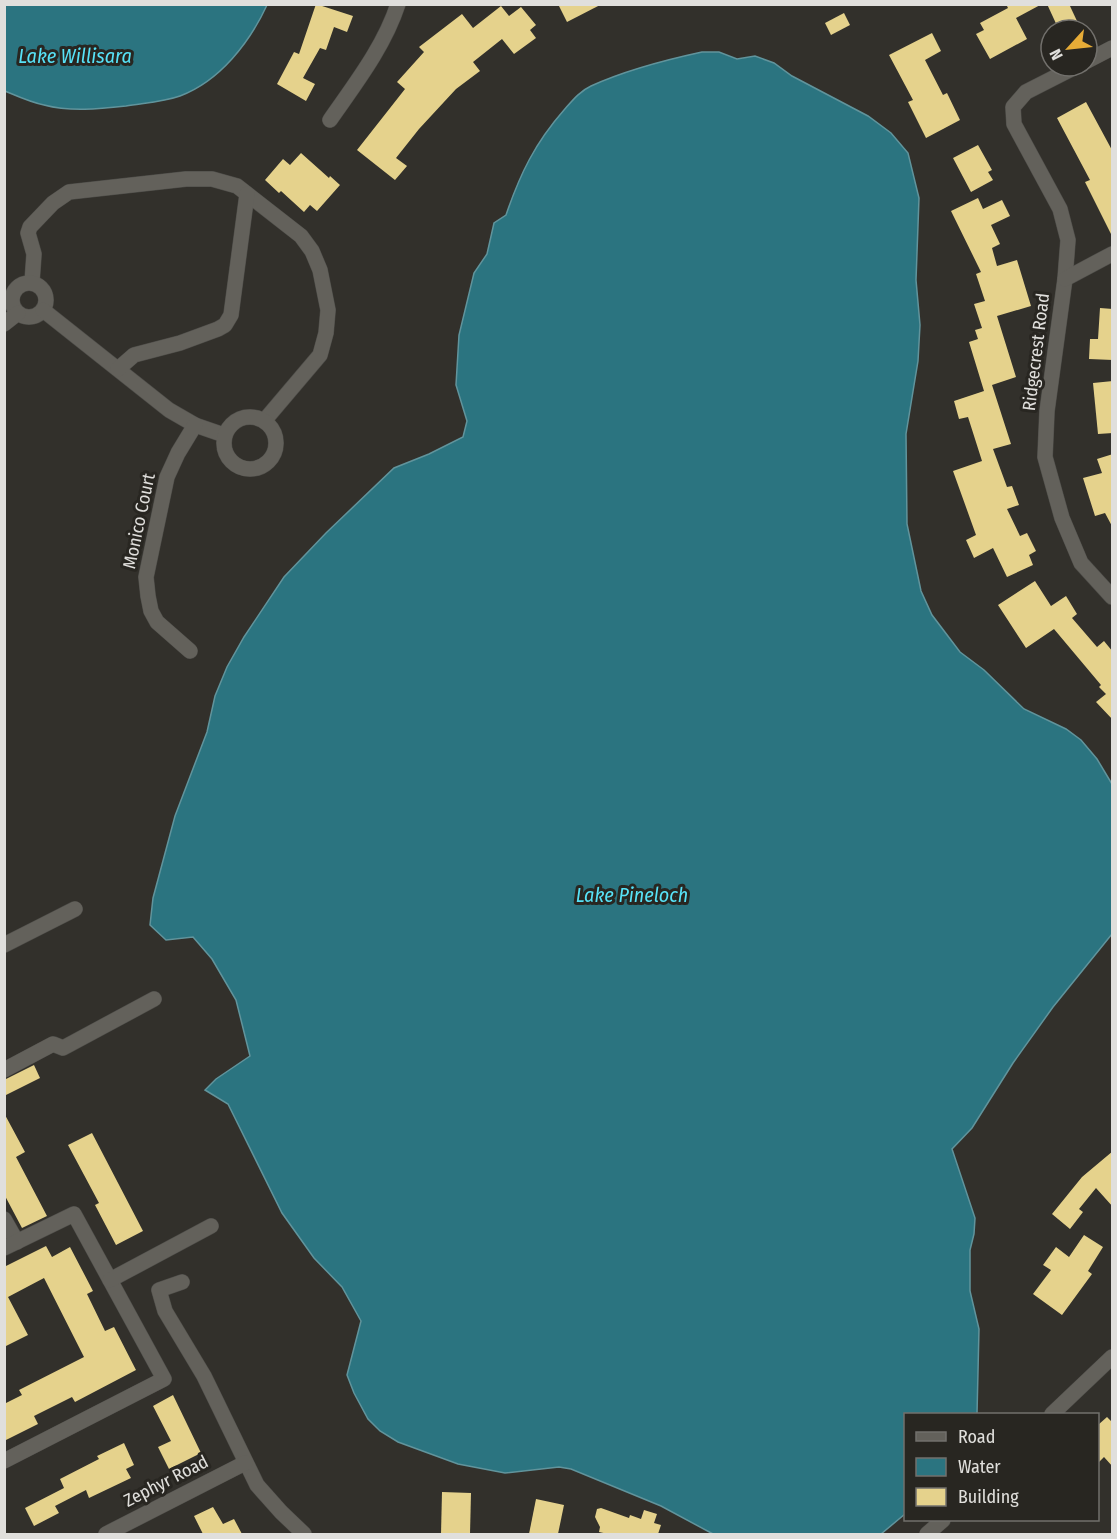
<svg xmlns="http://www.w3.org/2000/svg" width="1117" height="1539" viewBox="0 0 1117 1539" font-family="'Fira Sans Condensed',sans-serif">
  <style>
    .water { fill: #2b7480; stroke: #61949c; stroke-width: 1.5 }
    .building { fill: #e5d28c }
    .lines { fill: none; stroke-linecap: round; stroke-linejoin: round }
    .minor-casing { stroke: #4d4c48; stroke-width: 16 }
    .minor { stroke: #63615b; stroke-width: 15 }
    .labels { text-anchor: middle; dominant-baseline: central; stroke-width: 6; stroke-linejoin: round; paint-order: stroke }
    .street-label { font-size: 18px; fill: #e0dfdc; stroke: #282621 }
    .water-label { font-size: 20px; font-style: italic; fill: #57e2f7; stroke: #282621 }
  </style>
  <rect width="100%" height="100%" fill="#32302b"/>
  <g class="water">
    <path d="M4,5L5,4L267,5C250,42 220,81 180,96C163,102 144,103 126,106C99,109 70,112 44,105C30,102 17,96 5,91Z"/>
    <path d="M702,52H719L737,59L755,56L774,63L792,76L868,116L891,133L908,153L919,198L916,280L920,325L918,361L906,434L907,524L921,591L932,615L960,652L984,670L1024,709L1066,729L1081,740L1097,759L1112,784V934L1053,1007L1013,1063L972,1128L952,1149L975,1218L974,1234L970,1250V1291L979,1329L977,1414H906L905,1514L881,1534H713L661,1506L571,1469L559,1467L505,1473L458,1464L398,1442L380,1431L368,1419L354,1393L347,1375L361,1321L342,1287L314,1258L282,1213L228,1104L205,1090L216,1079L250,1056L236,1000L212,959L193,937L166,940L150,925L153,898L175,816L207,732L215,696L227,667L244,637L284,577L326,533L394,468L429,454L463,437L467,421L456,385L459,335L474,273L487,254L494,223L506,215C520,174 535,143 564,110C572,101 580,91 591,86C626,70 665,60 702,52Z"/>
  </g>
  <g class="building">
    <path d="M316,4L353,16L347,32L334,27L326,50L320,48L303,78L315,84L306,101L277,84L294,52L299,54Z"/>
    <path d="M558,4H602L567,22Z"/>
    <path d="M1006,4H1042L1016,18L1027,39L990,59L976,34L984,30L980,23L1008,8Z"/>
    <path d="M1047,4H1069L1077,21L1059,30Z"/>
    <path d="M501,6L509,16L521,7L536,25L530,30L536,38L514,54L502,39L473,62L480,71L456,89L419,129L396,158L407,166L395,180L357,150L405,89L397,82L424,52L419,47L462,14L473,28Z"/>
    <path d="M844,13L850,25L831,35L825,23Z"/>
    <path d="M932,33L941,51L925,60L943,95L947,93L960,120L926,138L908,102L913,100L889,55Z"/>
    <path d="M1086,102L1113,152V238L1085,182L1090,180L1057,118Z"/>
    <path d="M978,145L992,170L988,172L993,180L971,192L953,158Z"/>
    <path d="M301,153L329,178L330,176L340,185L317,211L310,205L304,212L281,191L279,193L265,180L283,159L290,165Z"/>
    <path d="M978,198L983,209L1002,200L1010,216L991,225L1000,244L992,248L997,266L1017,260L1031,306L997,316L1016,377L992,385L1011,444L993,449L1007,487L1012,486L1019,505L1007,509L1020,536L1027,533L1036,551L1029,555L1033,565L1007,577L993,548L974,558L966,540L976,535L953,471L982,461L968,417L959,419L954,401L984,391L969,342L978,339L975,330L982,328L974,304L985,301L976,274L981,272L951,211Z"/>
    <path d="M1100,308L1113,309V360L1089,359L1090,339H1098Z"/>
    <path d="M1113,381V433L1098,434L1093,383Z"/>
    <path d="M1113,454V528L1105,513L1095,516L1083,478L1102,473L1097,459Z"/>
    <path d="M1035,581L1051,606L1066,596L1077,614L1072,618L1097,647L1104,641L1113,652V720L1096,702L1106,694L1099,687L1101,685L1054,629L1026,648L998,605Z"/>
    <path d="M34,1065L40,1078L4,1096V1080Z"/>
    <path d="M4,1113L25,1152L16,1157L47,1216L22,1228L4,1194Z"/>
    <path d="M92,1133L143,1231L116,1245L95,1205L99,1203L68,1145Z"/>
    <path d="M1113,1151V1207L1096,1188L1079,1209L1083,1212L1070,1229L1052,1214L1082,1177Z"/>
    <path d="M1084,1235L1103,1247L1088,1271L1092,1274L1062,1315L1033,1294L1051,1270L1043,1265L1056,1247L1069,1257Z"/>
    <path d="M46,1246L52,1257L70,1247L93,1291L87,1294L105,1331L114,1327L136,1370L75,1402L72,1397L34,1416L38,1424L4,1441V1404L22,1395L19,1390L84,1357L44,1278L8,1297L28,1335L4,1347V1267Z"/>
    <path d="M173,1395L201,1453L169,1469L158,1447L171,1441L153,1406Z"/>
    <path d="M1107,1417L1113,1423V1467L1104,1457L1098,1463V1425Z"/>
    <path d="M124,1443L134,1465L126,1469L131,1478L89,1498L86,1490L55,1506L59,1513L34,1526L25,1508L64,1488L60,1479L99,1459L97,1456Z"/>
    <path d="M442,1492L471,1493L470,1534H441Z"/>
    <path d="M536,1499L564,1505L558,1534H529Z"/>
    <path d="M213,1507L223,1524L234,1519L242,1534H203L194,1516Z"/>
    <path d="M601,1508L629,1518L630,1515L641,1519L644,1510L657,1514L654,1523L661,1525L658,1534H608L599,1532L600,1527L595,1517L597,1509Z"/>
  </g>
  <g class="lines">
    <defs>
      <g id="minor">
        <path d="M1087,61L1112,48"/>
        <path d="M1077,66L1026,92L1013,107L1014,124L1060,209L1068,240L1065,279L1047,411L1045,457L1062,518L1081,563L1112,597"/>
        <path d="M330,120C355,84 384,47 398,4"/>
        <path d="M1065,279L1112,254"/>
        <path d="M32,282L34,254L28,233L30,227L53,203L69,192L186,179H212L237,186L301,236L312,251L320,270L328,310L326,333L320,355L264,421"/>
        <circle cx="29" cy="300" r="17"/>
        <path d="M43,310L169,410L195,425L224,435"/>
        <path d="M4,324L18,313"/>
        <path d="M118,369L134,355L180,343L218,329L225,325L231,315L247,194"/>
        <circle cx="250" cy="443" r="26"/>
        <path d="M190,651L157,622L151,611L148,596L146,577L167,477L178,453L195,425"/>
        <path d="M4,945L75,909"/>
        <path d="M4,1070L53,1044L63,1048L154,999"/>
        <path d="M4,1219L17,1242"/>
        <path d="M4,1248L74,1214L164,1379L4,1461"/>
        <path d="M110,1280L211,1226"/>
        <path d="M182,1282L159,1290L165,1311L204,1376L257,1485L281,1512L304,1534"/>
        <path d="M1052,1414L1112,1357"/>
        <path d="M106,1534L245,1463"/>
        <path d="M927,1534L943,1520"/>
      </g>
    </defs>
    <use href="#minor" class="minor-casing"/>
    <use href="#minor" class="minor"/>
  </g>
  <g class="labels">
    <g class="street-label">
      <text transform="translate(1036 352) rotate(-83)">Ridgecrest Road</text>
      <text transform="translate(139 521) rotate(-78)">Monico Court</text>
      <text transform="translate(166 1481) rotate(-27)">Zephyr Road</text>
    </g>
    <g class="water-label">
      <text x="75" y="56">Lake Willisara</text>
      <text x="632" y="895">Lake Pineloch</text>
    </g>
  </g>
  <rect width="1117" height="1539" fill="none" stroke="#e0dfdc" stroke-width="12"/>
  <rect x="904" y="1413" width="195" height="108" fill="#282621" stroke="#72706c" stroke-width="1.5"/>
  <rect x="916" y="1432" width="30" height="9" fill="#63615b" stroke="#72706c" stroke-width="1.5"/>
  <text x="958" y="1443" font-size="18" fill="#e0dfdc">Road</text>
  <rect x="916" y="1458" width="30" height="18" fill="#2b7480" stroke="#72706c" stroke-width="1.5"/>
  <text x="958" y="1473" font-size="18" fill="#e0dfdc">Water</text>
  <rect x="916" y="1488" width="30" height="18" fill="#e5d28c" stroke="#72706c" stroke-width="1.5"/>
  <text x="958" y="1503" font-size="18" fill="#e0dfdc">Building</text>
  <g transform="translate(1069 48) rotate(243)"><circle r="28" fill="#282621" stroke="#72706c" stroke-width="1.5"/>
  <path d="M0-4.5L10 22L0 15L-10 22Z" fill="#e7ac37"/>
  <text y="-9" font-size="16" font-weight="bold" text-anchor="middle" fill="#e0dfdc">N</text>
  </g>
</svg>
